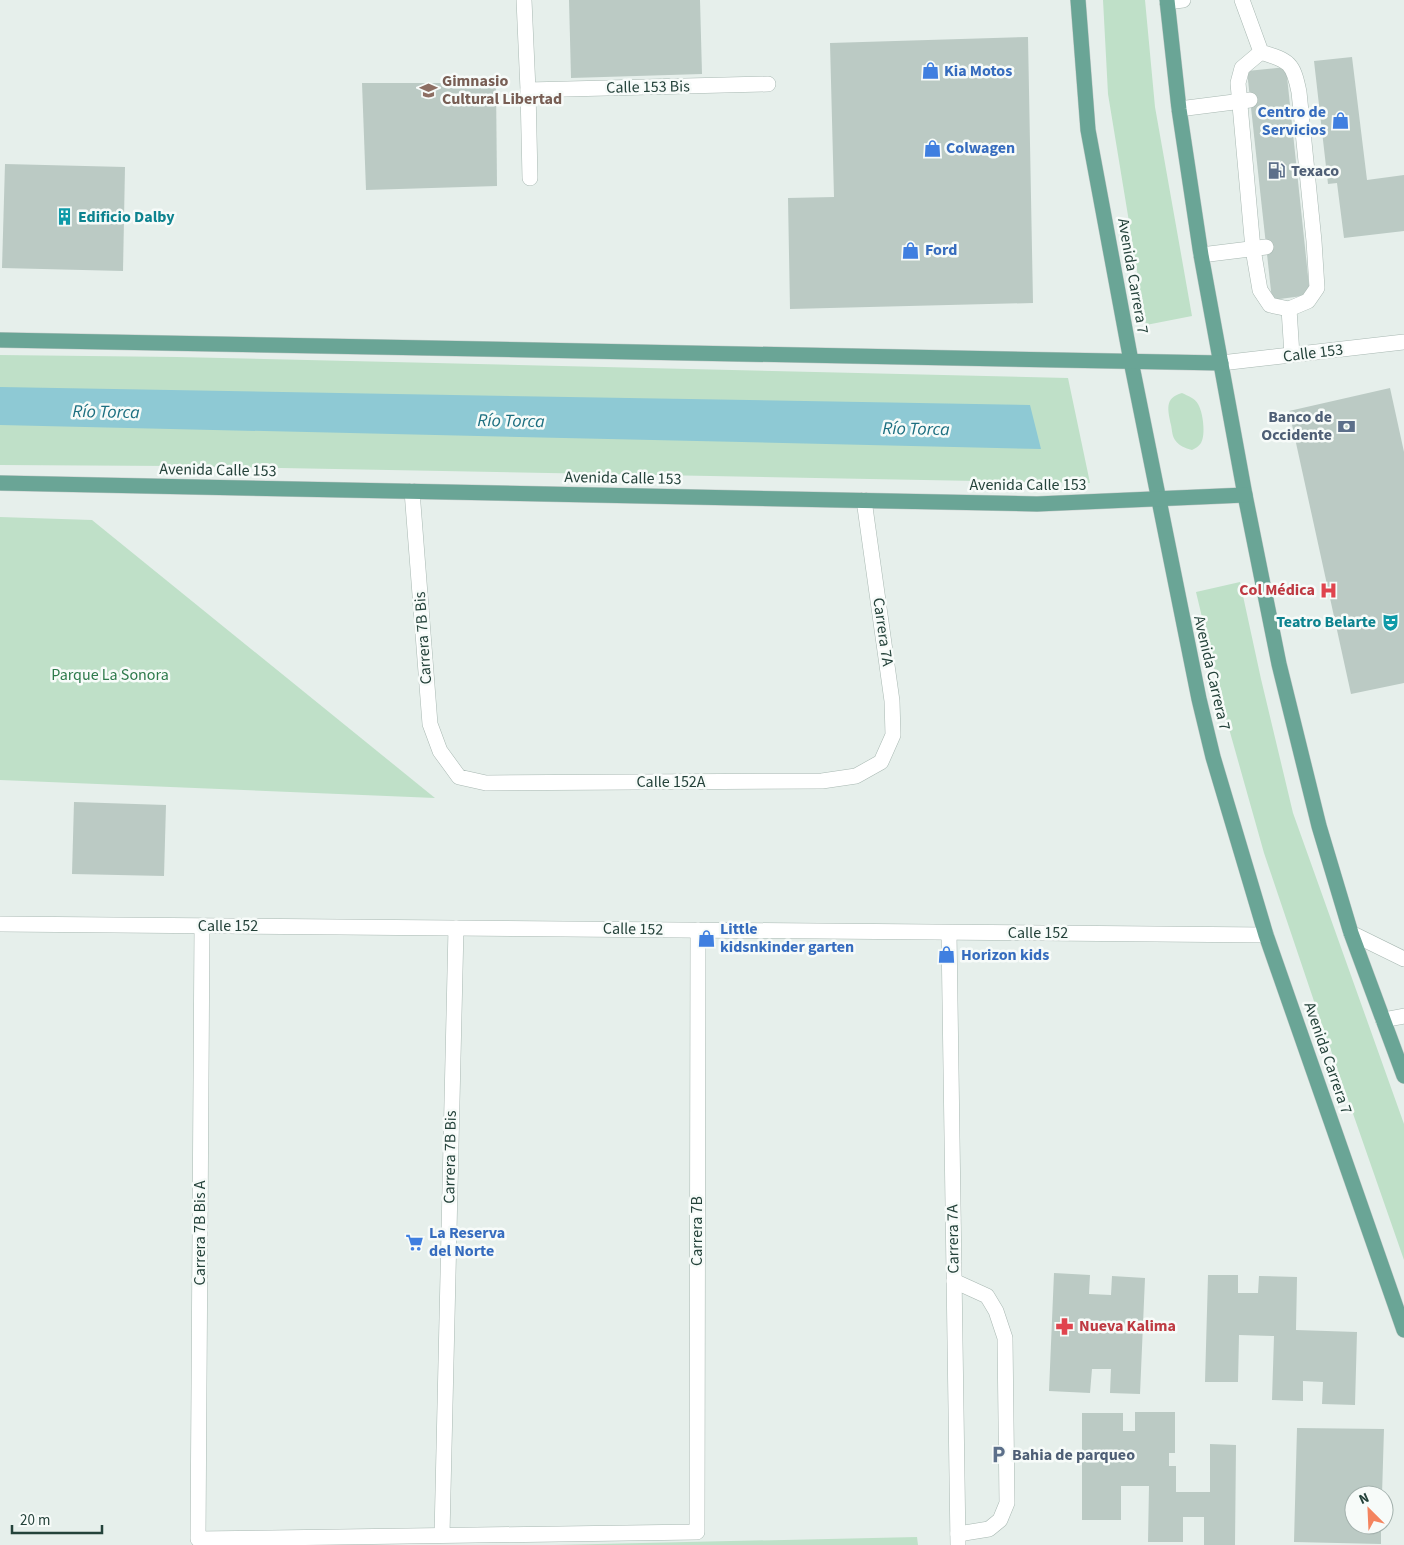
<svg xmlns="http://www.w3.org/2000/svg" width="1404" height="1545" viewBox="0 0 1404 1545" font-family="'Source Sans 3',sans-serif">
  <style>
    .green { fill: #bfe0c8 }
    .water { fill: #8ec9d4 }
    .building { fill: #bbcac4 }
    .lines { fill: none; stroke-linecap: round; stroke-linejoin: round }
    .lane-casing { stroke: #a8b8b2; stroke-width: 16 }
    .street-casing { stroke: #a8b8b2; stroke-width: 16 }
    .primary-casing { stroke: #c2cac8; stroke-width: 16 }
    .lane { stroke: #fff; stroke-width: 15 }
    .street { stroke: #fff; stroke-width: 15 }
    .primary { stroke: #6aa596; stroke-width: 15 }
    .labels { text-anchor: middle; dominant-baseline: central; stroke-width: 5; stroke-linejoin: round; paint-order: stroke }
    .shop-label { font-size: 16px; font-weight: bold; fill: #366cbe; stroke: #f7fbf9; text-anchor: start }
    .education-label { font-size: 16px; font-weight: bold; fill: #785e54; stroke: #f7fbf9; text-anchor: start }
    .street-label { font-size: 16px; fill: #24423a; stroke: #f7fbf9 }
    .service-label { font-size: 16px; font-weight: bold; fill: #4e5e75; stroke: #f7fbf9; text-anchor: start }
    .culture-label { font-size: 16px; font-weight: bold; fill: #0d838f; stroke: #f7fbf9; text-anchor: start }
    .health-label { font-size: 16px; font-weight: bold; fill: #be3a42; stroke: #f7fbf9; text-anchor: end }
    .park-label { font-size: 16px; fill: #2d7a4b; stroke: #f7fbf9 }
    .water-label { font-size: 18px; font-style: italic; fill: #1c6f80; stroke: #f7fbf9 }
  </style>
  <rect width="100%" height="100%" fill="#e6efeb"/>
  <g class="green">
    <path d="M1103,0H1145L1155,107L1192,316L1146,325L1108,94Z"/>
    <path d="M0,355L177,357L1068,378L1090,483L174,466L0,465Z"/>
    <path d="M1182,393C1188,396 1195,398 1198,404C1203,412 1206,435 1201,443C1199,446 1196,448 1192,450C1185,448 1179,446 1175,440C1172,436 1172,429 1171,425C1168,410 1164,398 1182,393Z"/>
    <path d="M0,517L92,520L435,798L0,780Z"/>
    <path d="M1240,582L1261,679L1293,813L1404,1124V1260L1319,1016L1264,853L1226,718L1196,592Z"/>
    <path d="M917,1537L918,1545H554Z"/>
  </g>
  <path class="water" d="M0,387L1030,405L1041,449L0,425Z"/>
  <g class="building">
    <path d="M569,0H700L702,74L571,78Z"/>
    <path d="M1028,37L1033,303L790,309L788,198L834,197L830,43Z"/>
    <path d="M1352,57L1367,180L1404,175V231L1344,238L1337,183L1328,184L1314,61Z"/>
    <path d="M1286,67L1310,295L1272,300L1247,71Z"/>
    <path d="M362,83H496L497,186L366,190Z"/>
    <path d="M5,164L125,167L123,271L2,268Z"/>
    <path d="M1390,388L1404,452V683L1351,694L1289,411Z"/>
    <path d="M74,802L166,805L164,876L72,874Z"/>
    <path d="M1054,1273L1090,1275L1089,1294L1111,1295L1112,1276L1145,1278L1140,1394L1110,1393L1111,1369H1092L1090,1393L1049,1391Z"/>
    <path d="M1208,1275H1238V1293H1258L1259,1276L1297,1277L1296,1330L1357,1332L1355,1405L1322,1404L1323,1382L1303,1381V1401L1272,1400L1274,1336L1239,1335L1238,1382H1205Z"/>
    <path d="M1135,1412H1175V1453H1169V1466H1176V1492H1210V1444L1236,1445L1235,1545H1204V1517H1183V1542H1148L1149,1486H1121V1520H1082V1413H1123V1431H1135Z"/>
    <path d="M1297,1428L1384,1429L1382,1495H1354V1525H1381V1544L1294,1542Z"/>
  </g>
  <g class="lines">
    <defs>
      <g id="lane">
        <path d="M1242,0L1261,52C1289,61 1293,62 1299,92L1314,241L1317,288L1308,301L1289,309L1270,305L1260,290L1253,249L1238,83L1242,68L1261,52"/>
        <path d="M1179,109L1250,100"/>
        <path d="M1201,255L1266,247"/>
        <path d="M1289,309L1292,355"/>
        <path d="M954,1281L987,1296L996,1311L1005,1338L1007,1503L1000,1520L989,1529L958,1534"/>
      </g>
      <g id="street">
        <path d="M524,0L528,90L530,178"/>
        <path d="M1167,2L1183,0"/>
        <path d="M528,90L768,84"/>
        <path d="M1221,363L1404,342"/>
        <path d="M412,491L430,724L440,751L459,777L486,783L822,781L856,776L881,762L893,735L892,701L864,500"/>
        <path d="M0,924L1266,935"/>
        <path d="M202,926L198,1539L697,1532L698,930"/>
        <path d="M949,933L958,1545"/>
        <path d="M1351,933L1404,959"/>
        <path d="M1383,1020L1404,1016"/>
        <path d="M442,1535L456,928"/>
      </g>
      <g id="primary">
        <path d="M1078,0L1088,130L1131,361L1199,699L1213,757L1266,935L1404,1330"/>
        <path d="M1167,0L1179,109L1201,255L1245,495L1279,664L1319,826L1351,933L1404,1076"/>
        <path d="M0,340L1221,363"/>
        <path d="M0,483L1037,504L1245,495"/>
      </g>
    </defs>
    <use href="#lane" class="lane-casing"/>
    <use href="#street" class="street-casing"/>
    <use href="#primary" class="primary-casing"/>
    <use href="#lane" class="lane"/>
    <use href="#street" class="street"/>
    <use href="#primary" class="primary"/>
  </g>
  <defs>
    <symbol id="shop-bare" viewBox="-9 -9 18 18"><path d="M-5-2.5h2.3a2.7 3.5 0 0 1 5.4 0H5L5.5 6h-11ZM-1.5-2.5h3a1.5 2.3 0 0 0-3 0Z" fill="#3f7fe0" stroke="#f7fbf9" stroke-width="2.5" paint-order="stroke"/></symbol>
    <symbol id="school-bare" viewBox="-9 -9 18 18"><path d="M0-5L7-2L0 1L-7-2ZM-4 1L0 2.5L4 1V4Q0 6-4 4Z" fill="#8d6e63" stroke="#f7fbf9" stroke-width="2.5" paint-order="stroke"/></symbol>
    <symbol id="fuel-bare" viewBox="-9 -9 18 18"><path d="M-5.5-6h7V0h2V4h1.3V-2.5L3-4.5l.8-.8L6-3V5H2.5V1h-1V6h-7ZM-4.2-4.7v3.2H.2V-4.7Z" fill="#5c6f8a" stroke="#f7fbf9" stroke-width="2.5" paint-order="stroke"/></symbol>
    <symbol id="building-bare" viewBox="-9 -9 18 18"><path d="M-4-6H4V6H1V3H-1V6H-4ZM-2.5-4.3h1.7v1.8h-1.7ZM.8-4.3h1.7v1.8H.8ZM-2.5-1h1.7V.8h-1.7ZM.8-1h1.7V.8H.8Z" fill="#0f9aa8" stroke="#f7fbf9" stroke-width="2.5" paint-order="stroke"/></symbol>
    <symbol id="bank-bare" viewBox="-9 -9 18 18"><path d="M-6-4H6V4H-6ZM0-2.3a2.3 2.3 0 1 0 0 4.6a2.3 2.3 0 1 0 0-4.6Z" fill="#5c6f8a" stroke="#f7fbf9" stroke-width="2.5" paint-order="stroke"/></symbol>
    <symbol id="hospital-bare" viewBox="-9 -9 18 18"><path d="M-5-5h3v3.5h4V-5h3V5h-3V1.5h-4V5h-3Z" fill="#e0444e" stroke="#f7fbf9" stroke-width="2.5" paint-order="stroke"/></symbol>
    <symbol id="theatre-bare" viewBox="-9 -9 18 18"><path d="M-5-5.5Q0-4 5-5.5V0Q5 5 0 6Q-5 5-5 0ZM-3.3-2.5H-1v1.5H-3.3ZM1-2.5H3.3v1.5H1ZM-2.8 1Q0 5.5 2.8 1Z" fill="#0f9aa8" stroke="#f7fbf9" stroke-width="2.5" paint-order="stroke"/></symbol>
    <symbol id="supermarket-bare" viewBox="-9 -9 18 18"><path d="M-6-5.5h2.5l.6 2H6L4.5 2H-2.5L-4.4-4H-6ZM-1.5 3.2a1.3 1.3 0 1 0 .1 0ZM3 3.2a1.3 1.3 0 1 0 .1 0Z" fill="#3f7fe0" stroke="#f7fbf9" stroke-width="2.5" paint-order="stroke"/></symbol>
    <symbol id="pharmacy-bare" viewBox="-9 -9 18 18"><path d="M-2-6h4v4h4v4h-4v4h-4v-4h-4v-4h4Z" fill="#e0444e" stroke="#f7fbf9" stroke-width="2.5" paint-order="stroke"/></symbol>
    <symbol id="parking-bare" viewBox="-9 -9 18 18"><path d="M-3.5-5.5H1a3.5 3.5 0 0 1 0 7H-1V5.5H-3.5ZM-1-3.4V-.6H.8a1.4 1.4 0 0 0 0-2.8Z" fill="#5c6f8a" stroke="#f7fbf9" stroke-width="2.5" paint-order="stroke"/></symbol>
  </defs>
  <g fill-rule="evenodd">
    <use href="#shop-bare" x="918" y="58" width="25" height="25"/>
    <use href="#school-bare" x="416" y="78" width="25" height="25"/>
    <use href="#shop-bare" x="1328" y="108" width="25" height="25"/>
    <use href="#shop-bare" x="920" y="136" width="25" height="25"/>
    <use href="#fuel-bare" x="1264" y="158" width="25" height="25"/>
    <use href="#building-bare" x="52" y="204" width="25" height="25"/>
    <use href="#shop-bare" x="898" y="238" width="25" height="25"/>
    <use href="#bank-bare" x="1334" y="414" width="25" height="25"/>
    <use href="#hospital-bare" x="1316" y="578" width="25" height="25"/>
    <use href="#theatre-bare" x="1378" y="610" width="25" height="25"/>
    <use href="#shop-bare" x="694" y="926" width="25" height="25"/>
    <use href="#shop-bare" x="934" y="942" width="25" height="25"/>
    <use href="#supermarket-bare" x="402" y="1230" width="25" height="25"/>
    <use href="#pharmacy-bare" x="1052" y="1314" width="25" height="25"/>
    <use href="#parking-bare" x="986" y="1442" width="25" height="25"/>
  </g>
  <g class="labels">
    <g class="shop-label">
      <text x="944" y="71">Kia Motos</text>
      <text x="1326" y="112" text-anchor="end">Centro de<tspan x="1326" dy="18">Servicios</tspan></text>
      <text x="946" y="148">Colwagen</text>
      <text x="925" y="250">Ford</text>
      <text x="720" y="929">Little<tspan x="720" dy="18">kidsnkinder garten</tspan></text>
      <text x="961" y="955">Horizon kids</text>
      <text x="429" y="1233">La Reserva<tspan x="429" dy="18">del Norte</tspan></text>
    </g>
    <g class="education-label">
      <text x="442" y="81">Gimnasio<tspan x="442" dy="18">Cultural Libertad</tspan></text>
    </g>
    <g class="street-label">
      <text transform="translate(648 87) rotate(-1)">Calle 153 Bis</text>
      <text transform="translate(1133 276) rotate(80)">Avenida Carrera 7</text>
      <text transform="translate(1313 353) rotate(-7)">Calle 153</text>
      <text transform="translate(218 470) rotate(1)">Avenida Calle 153</text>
      <text transform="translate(623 478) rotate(1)">Avenida Calle 153</text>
      <text x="1028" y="485">Avenida Calle 153</text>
      <text transform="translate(883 632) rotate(82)">Carrera 7A</text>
      <text transform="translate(423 638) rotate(-94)">Carrera 7B Bis</text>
      <text transform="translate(1212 673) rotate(77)">Avenida Carrera 7</text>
      <text x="671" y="782">Calle 152A</text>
      <text x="228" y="926">Calle 152</text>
      <text transform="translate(633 929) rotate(1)">Calle 152</text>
      <text x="1038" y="933">Calle 152</text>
      <text transform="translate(1328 1058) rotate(71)">Avenida Carrera 7</text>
      <text transform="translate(450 1157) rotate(-89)">Carrera 7B Bis</text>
      <text transform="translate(697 1231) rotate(-90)">Carrera 7B</text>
      <text transform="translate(200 1233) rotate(-90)">Carrera 7B Bis A</text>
      <text transform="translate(953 1239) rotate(-91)">Carrera 7A</text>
    </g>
    <g class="service-label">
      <text x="1291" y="171">Texaco</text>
      <text x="1332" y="417" text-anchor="end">Banco de<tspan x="1332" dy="18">Occidente</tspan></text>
      <text x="1012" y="1455">Bahia de parqueo</text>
    </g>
    <g class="culture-label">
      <text x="78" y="217">Edificio Dalby</text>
      <text x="1376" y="622" text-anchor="end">Teatro Belarte</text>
    </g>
    <g class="health-label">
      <text x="1315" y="590">Col Médica</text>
      <text x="1079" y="1326" text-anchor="start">Nueva Kalima</text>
    </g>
    <g class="park-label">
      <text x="110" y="675">Parque La Sonora</text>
    </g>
    <g class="water-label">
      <text transform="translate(106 412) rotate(1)">Río Torca</text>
      <text transform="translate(511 421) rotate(1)">Río Torca</text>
      <text transform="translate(916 429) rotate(1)">Río Torca</text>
    </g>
  </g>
  <g transform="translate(1369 1510) rotate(336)"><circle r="24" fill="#f7fbf9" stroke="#a3b1ad"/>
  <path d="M0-4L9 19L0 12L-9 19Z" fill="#f4845f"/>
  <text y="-8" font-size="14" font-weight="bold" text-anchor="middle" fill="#24423a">N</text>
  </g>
  <path d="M12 1525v8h90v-8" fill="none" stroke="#24423a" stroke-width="2.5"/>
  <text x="20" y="1525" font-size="15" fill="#24423a" stroke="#f7fbf9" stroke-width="4" paint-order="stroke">20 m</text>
</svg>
